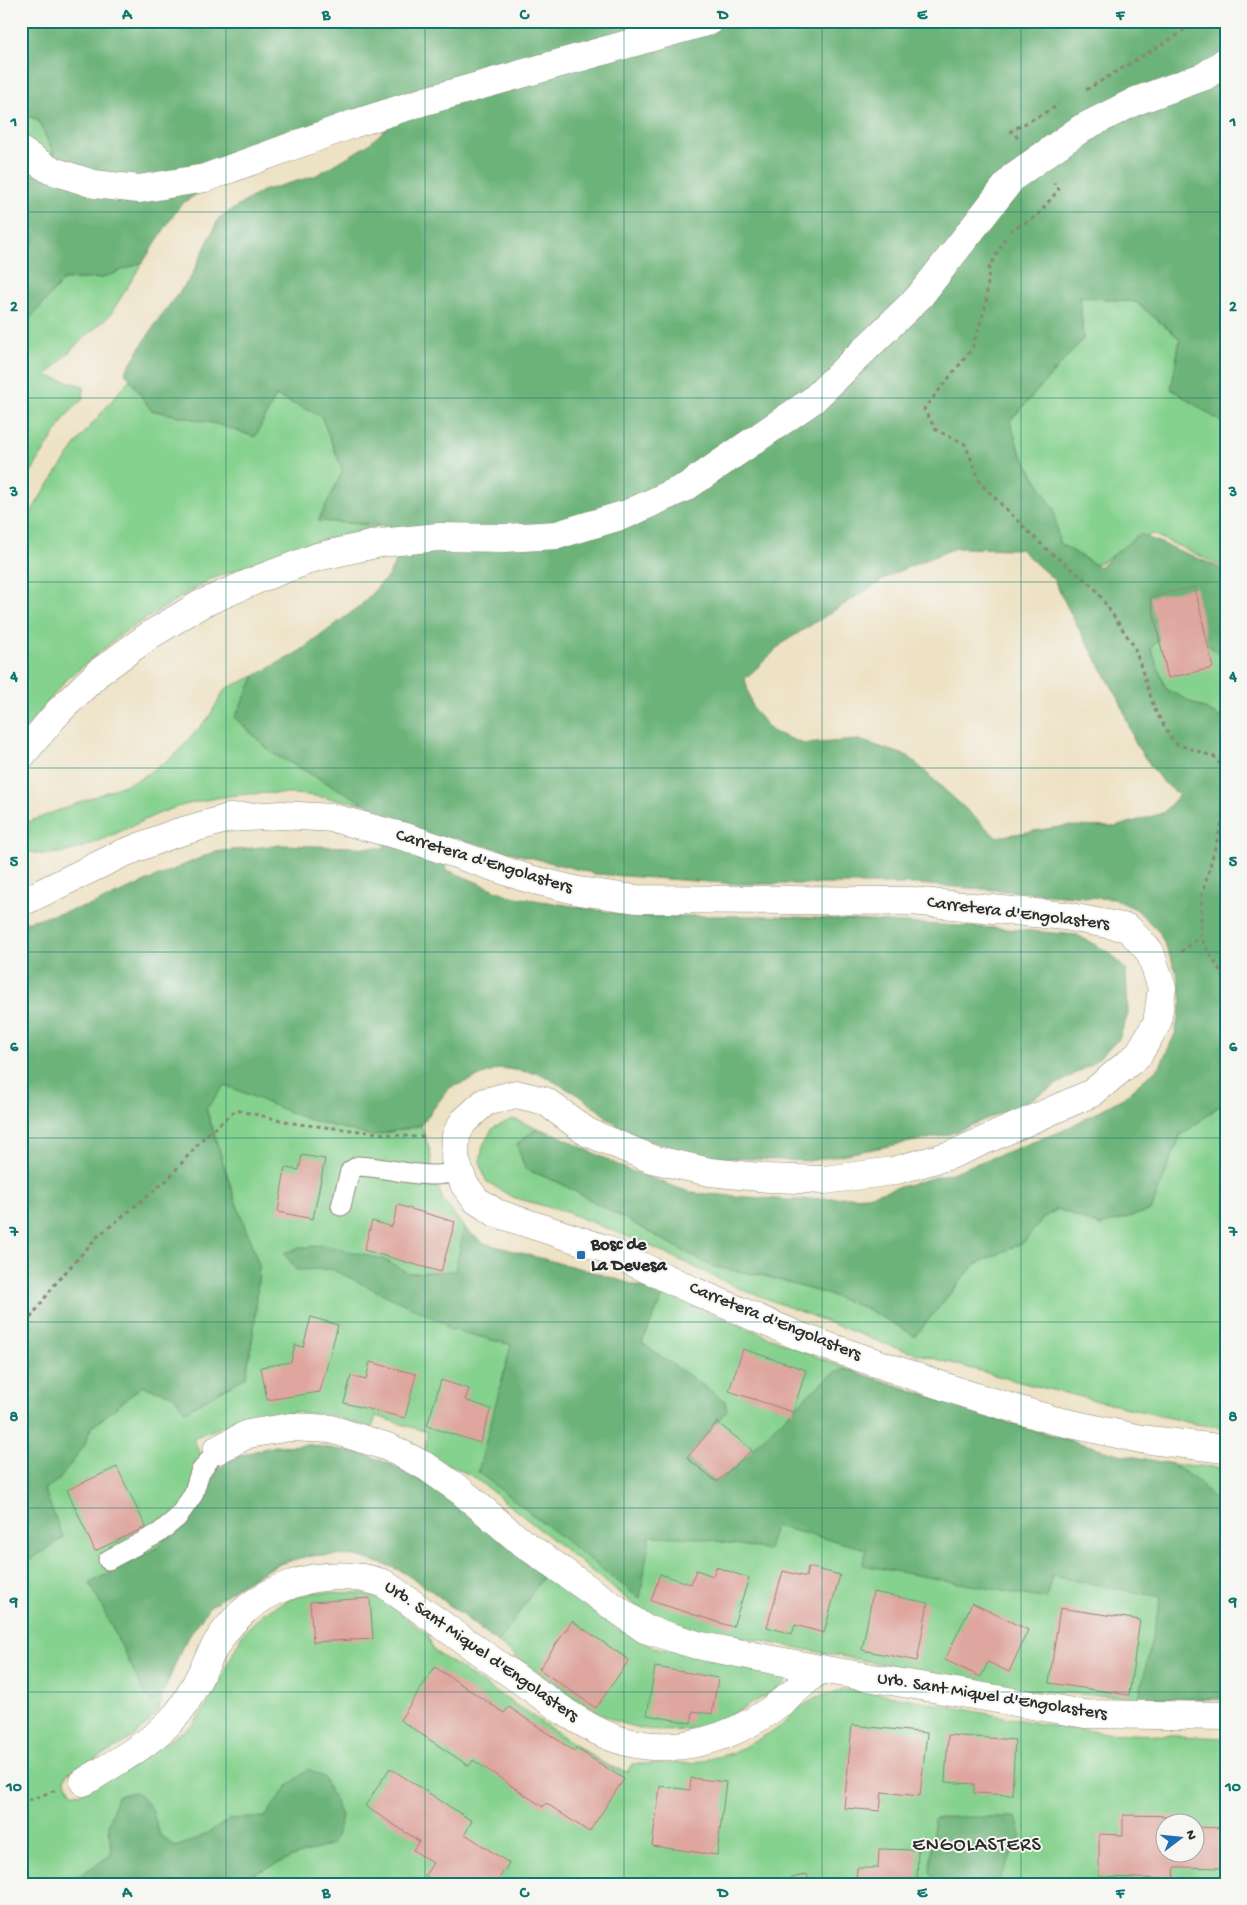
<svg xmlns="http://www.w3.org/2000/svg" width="1247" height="1905" viewBox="0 0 1247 1905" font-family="'Gochi Hand',sans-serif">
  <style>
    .green { fill: #85d18e; stroke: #587e5c; fill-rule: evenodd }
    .forest { fill: #6cb379; stroke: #4c6f52; fill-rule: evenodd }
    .building { fill: #dea69e }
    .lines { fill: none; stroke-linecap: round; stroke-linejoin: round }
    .lane-casing { stroke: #8c8678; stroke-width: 21 }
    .street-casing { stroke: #8c8678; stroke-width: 29 }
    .secondary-casing { stroke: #8c8678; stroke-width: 29 }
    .path { stroke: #8c8678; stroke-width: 3; stroke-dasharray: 4 4; stroke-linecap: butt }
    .lane { stroke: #fff; stroke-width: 19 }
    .street { stroke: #fff; stroke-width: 28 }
    .secondary { stroke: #fff; stroke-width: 28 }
    .grid { fill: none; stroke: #0f766e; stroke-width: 1; stroke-opacity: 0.55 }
    .poi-dot { fill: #1f6fb2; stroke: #f6f6f2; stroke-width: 2 }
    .labels { text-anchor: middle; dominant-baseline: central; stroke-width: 4; stroke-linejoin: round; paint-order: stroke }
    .street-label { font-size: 18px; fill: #2b2b2b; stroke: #f6f6f2 }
    .poi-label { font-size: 18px; font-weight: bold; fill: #2b2b2b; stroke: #f6f6f2; text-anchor: start }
    .quarter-label { font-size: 20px; letter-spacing: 1px; fill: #2b2b2b; stroke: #f6f6f2 }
    .neatline { fill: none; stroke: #0f766e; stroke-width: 2 }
    .grid-label { font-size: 16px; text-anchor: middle; font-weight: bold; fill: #0f766e }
  </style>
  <rect width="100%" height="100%" fill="#f6f6f2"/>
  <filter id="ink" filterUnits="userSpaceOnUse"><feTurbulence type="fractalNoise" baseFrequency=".02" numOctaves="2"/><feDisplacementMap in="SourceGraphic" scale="10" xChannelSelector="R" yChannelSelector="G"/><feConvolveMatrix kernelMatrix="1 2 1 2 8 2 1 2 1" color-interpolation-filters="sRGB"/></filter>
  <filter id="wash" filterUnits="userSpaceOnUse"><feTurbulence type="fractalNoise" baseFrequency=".0096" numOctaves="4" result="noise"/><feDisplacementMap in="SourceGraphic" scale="20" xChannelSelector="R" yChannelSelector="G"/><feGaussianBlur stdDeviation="1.12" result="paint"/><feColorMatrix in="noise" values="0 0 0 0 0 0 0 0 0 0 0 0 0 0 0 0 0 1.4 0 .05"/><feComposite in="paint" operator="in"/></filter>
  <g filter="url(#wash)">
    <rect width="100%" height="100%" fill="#eee2c5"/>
    <g class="green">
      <path d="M21,113L38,120L54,154L21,158Z"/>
      <path d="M143,262L110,315L73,348L46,376L84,386L83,399L66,416L21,488V345L27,322L63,280L102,278Z"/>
      <path d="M1080,296L1136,302L1180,339L1172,389L1226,425V568L1152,534L1095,565L1059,543L1050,504L1018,447L1010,421L1083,339Z"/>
      <path d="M130,379L151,410L217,424L255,437L276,396L321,416L343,471L318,521L381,526L304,544L209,580L123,633L65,681L21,735V529L42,494L82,436Z"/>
      <path d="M1171,625L1187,629L1222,655L1226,651V720L1166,689L1151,648Z"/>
      <path d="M255,676L235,718L272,753L367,804C342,801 317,795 292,794C251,791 209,797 171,809C131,822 62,871 21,848V825L140,779L175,755L209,717L225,689Z"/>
      <path d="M225,1085L255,1097L400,1131L421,1125L430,1151L433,1174L443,1200L464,1228L483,1243L664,1294L847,1369L1006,1422L1118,1454L1172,1464L1226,1468V1699L1139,1698L1019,1690L677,1625L638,1608L474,1477L425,1452L427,1432L376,1416L372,1428L329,1415L295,1412L239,1420L193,1438L210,1474L236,1457L274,1446L311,1445L359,1453L392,1465L488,1529L544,1576L620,1630L653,1647L783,1674L785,1681L782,1685C735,1715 694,1741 635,1727C598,1718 568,1694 537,1672C509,1651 481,1630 453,1608C436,1594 417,1578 397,1569C356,1550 303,1549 263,1572C245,1582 224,1592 209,1607C185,1631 174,1666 162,1697C159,1732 95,1759 67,1773L65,1780L72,1793L79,1794L192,1726L210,1700L243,1633L264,1613L291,1599L314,1592L363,1593L386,1602L427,1634L434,1651L606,1765L627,1772L632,1764L692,1763L733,1753L779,1728L798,1709L817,1697L852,1688L1036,1723L1105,1733L1226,1738V1884H21V1566L63,1538L44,1489L91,1428L142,1386L156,1390L225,1387L246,1377L255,1322L259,1265L235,1200L206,1108ZM1164,1822H1194V1852H1164Z"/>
      <path d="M1226,1101V1428L1195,1424L1027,1384L893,1347L736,1287L644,1243L566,1212L512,1197L486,1181L480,1162L483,1145L493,1128L513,1119L537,1128L517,1144L525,1169L558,1182L713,1267L761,1275L875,1308L915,1336L974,1265L1023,1242L1044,1217L1058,1209L1100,1226L1151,1210L1180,1136Z"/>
    </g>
    <g class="forest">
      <path d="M21,21H1226V425L1171,389L1180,339L1136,302L1080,296L1083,339L1010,421L1019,451L1054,509L1059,543L1099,567L1139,534L1226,570V651L1222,656L1187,629L1172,625L1151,648L1166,689L1226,720V1100L1180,1136L1151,1210L1100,1226L1058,1209L1044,1217L1024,1242L974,1265L915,1336L869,1310L830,1295L761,1275L713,1267L558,1182L525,1169L517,1144L537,1128L555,1134L626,1169L692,1193L790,1200L867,1196L954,1172L1062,1131L1123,1098L1160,1066L1175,1034L1182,1001L1177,973L1160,933L1136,909L1114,899L916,884H737L596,874L450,837L445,869L510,896L634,916H776L996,928L1077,935L1110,953L1126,970L1128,1014L1119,1039L1092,1064L1023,1104L947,1135L809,1161L701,1157L628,1134L583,1098L541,1074L501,1068L449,1088L421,1125L372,1136L306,1119L225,1085L206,1109L235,1200L259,1265L255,1322L246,1377L185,1411L173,1395L142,1386L91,1428L84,1446L59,1480L44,1489L63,1538L21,1566V923L92,905L214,852L280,845L385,848L375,809L272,753L235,717L255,676L300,651L360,606L389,575L408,537L375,524L318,521L343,471L321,416L276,396L255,437L217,424L151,410L125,372L160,317L191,277L219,218L262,191L315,176L368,145L390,125L250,160L180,205L143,262L102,278L63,280L27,322L21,345V158L54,153L38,120L21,113ZM955,548L1020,549L1054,580L1073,618L1120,701L1136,745L1161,780L1179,795L1163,813L1115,827L1066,826L996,837L908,756L859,740L804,744L771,731L752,707L745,679L784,642L894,573Z"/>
      <path d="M464,1228L483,1243L586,1270L664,1294L642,1343L725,1401L727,1410L687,1458L717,1482L809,1394L836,1372L847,1369L1006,1422L1118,1454L1172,1464L1200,1483L1226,1512V1699L1139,1698L1161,1597L1052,1576L1046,1599L862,1565L867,1549L775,1526L768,1550L699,1538L650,1536L640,1599L478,1472L511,1345L446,1328V1324L331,1269L296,1270L284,1253L298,1248L323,1245L383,1259L408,1273L455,1271Z"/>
      <path d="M311,1445C339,1450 367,1453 393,1465C449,1492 496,1536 544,1576L498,1643L432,1591L398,1569L358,1556L311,1555L277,1564L237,1587L209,1607L182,1647L162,1697L151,1702L145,1694L90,1583L157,1548L204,1502L210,1474C248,1448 266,1446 311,1445Z"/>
      <path d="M308,1769L324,1777L342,1818L333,1844L293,1857L230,1884H72L74,1879L111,1855L109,1824L117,1796L136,1792L152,1809L160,1835L175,1847L197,1839L231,1819L265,1817L287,1787Z"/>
      <path d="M946,1817H1016L1021,1835L997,1884H939L930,1872L934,1819Z"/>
    </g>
    <g id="blocks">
      <g class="building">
        <path d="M1195,587L1213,668L1168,678L1150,597Z"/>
        <path d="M302,1155L325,1159L313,1219L278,1212L285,1168L299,1170Z"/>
        <path d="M398,1205L455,1222L441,1272L364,1250L372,1221L392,1227Z"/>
        <path d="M311,1317L338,1325L320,1392L267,1400L261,1367L291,1362L295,1345L303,1347Z"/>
        <path d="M743,1349L806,1370L793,1412L729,1391Z"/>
        <path d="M370,1362L416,1374L405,1418L344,1403L351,1376L366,1380Z"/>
        <path d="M441,1380L469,1389L465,1400L491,1409L480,1443L427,1426Z"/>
        <path d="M717,1422L752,1450L717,1482L687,1458Z"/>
        <path d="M117,1467L146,1527L95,1551L67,1490Z"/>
        <path d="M716,1567L749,1578L733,1627L651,1601L660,1574L691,1584L696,1570L713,1576Z"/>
        <path d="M808,1567L840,1575L824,1633L795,1625L792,1634L767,1627L783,1571L806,1577Z"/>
        <path d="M873,1592L928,1603L917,1661L862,1650Z"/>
        <path d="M370,1598L373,1639L313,1642L310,1602Z"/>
        <path d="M972,1603L1028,1630L1009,1672L988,1662L981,1677L945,1660Z"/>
        <path d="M1060,1608L1140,1620L1129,1695L1049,1683Z"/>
        <path d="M572,1621L629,1660L596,1708L539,1669Z"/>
        <path d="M435,1667L504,1713L509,1707L574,1751L576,1748L624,1779L589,1832L546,1803L543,1807L473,1760L469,1766L400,1720Z"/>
        <path d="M655,1667L718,1678L712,1714L693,1711L691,1723L647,1715Z"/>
        <path d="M852,1725L927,1733L920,1796L882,1792L880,1811L844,1808Z"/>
        <path d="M948,1735L1015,1740L1012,1795L974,1793V1784L945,1782Z"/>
        <path d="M390,1768L472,1821L465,1834L509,1863L496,1884H438L425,1875L433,1863L413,1850L419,1841L365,1806Z"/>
        <path d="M691,1778L726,1782L717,1855L652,1846L660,1786L690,1790Z"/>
        <path d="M1123,1815L1179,1816V1822H1164V1852H1194V1827L1224,1828L1223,1868L1175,1867L1174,1879L1099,1877V1834L1123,1835Z"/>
        <path d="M879,1849L918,1850L917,1884H856L857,1868H878Z"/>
        <path d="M807,1874L810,1884H778V1882Z"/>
      </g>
    </g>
  </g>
  <g filter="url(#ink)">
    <use href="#blocks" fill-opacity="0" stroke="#8c8678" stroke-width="1"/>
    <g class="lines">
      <defs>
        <g id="lane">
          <path d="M341,1206L350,1171L358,1166C391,1167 426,1182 459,1171"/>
          <path d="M108,1560L159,1533L177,1518L193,1495L200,1472L217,1450"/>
        </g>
        <g id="street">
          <path d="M21,151L50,170L94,184L139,189L205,178L353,124L425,101L710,21"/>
          <path d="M21,756L59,711L98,673L150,635L201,604L261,578L317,557L380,543L438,537L505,538L557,535L627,514L686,487L813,400L919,297L1013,177L1082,128L1136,101L1205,76L1226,61"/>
          <path d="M217,1450L248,1434L290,1427L331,1429L388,1447L427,1467L461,1491L520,1541L645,1629L697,1645L820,1669L1085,1714L1226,1716"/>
          <path d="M84,1782C116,1762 153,1743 178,1713C196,1690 204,1663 219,1640C254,1586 324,1564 383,1583L565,1712C584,1724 605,1737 627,1742C677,1754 728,1740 769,1711C787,1699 803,1683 820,1669"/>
        </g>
        <path id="secondary" d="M21,901L29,899L121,854L173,834L229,818L282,815L333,818L409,838L526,878L579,891L636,899L911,901L1065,916L1128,928L1150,952L1162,988L1157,1023L1138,1055L1092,1093L951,1155L893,1171L825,1180L768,1178L710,1172L652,1159L587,1132L545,1101L516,1094L485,1102L463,1122L456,1135L455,1159L464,1184L476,1200L496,1213L603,1248L694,1291L801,1337L966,1394L1053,1420L1141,1439L1226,1449"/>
      </defs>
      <use href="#lane" class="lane-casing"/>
      <use href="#street" class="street-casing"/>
      <use href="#secondary" class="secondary-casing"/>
      <g class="path">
        <path d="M1086,90L1176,36L1196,21"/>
        <path d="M1018,138L1011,131L1059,105"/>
        <path d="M1010,231L1037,216L1059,189L1054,183"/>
        <path d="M1005,238L989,269L986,305L972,349L924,409L936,430L965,444L981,484L1045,548L1094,587L1134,646L1155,710L1174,743L1215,757L1226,772"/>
        <path d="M1226,808L1202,895L1200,937L1226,980"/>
        <path d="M1181,952L1200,937"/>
        <path d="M21,1331L55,1284L97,1237L167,1180L205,1136L236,1110L298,1124L414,1137L428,1136"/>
        <path d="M21,1803L56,1790"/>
        <path d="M21,1874L34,1884"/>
      </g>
      <use href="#lane" class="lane"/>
      <use href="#street" class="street"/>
      <use href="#secondary" class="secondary"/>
    </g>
  </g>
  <path class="grid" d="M226,21V1884M425,21V1884M624,21V1884M822,21V1884M1021,21V1884M21,212H1226M21,398H1226M21,582H1226M21,768H1226M21,952H1226M21,1138H1226M21,1322H1226M21,1508H1226M21,1692H1226"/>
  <rect class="poi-dot" x="576" y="1250" width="10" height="10" rx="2.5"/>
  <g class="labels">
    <g class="street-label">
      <text transform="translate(484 862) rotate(17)">Carretera d'Engolasters</text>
      <text transform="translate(1018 914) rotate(7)">Carretera d'Engolasters</text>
      <text transform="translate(775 1322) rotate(22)">Carretera d'Engolasters</text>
      <text transform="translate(481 1652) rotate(35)">Urb. Sant Miquel d'Engolasters</text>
      <text transform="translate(992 1697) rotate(9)">Urb. Sant Miquel d'Engolasters</text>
    </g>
    <g class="poi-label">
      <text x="591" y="1245">Bosc de<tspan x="591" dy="21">La Devesa</tspan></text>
    </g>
    <g class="quarter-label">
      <text x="977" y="1846">ENGOLASTERS</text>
    </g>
  </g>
  <rect width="1247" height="1905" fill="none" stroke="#f6f6f2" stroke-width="55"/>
  <g transform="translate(1180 1838) rotate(74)"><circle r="24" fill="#f6f6f2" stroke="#a5a5a2"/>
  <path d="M0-4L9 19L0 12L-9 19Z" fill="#1f6fb2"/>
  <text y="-8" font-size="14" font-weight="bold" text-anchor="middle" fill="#2b2b2b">N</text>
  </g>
  <rect x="28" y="28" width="1192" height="1850" class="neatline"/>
  <g class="grid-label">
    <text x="127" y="19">A</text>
    <text x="326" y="19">B</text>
    <text x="524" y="19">C</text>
    <text x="723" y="19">D</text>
    <text x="922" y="19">E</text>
    <text x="1120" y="19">F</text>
    <text x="14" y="126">1</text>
    <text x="1233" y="126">1</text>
    <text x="14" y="311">2</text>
    <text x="1233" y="311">2</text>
    <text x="14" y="496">3</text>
    <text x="1233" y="496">3</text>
    <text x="14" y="681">4</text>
    <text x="1233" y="681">4</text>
    <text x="14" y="866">5</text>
    <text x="1233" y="866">5</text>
    <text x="14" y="1051">6</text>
    <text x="1233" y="1051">6</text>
    <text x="14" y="1236">7</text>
    <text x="1233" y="1236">7</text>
    <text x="14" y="1421">8</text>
    <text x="1233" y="1421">8</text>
    <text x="14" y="1606">9</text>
    <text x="1233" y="1606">9</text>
    <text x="14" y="1791">10</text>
    <text x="1233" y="1791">10</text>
    <text x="127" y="1897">A</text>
    <text x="326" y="1897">B</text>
    <text x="524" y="1897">C</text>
    <text x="723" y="1897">D</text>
    <text x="922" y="1897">E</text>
    <text x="1120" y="1897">F</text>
  </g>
</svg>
